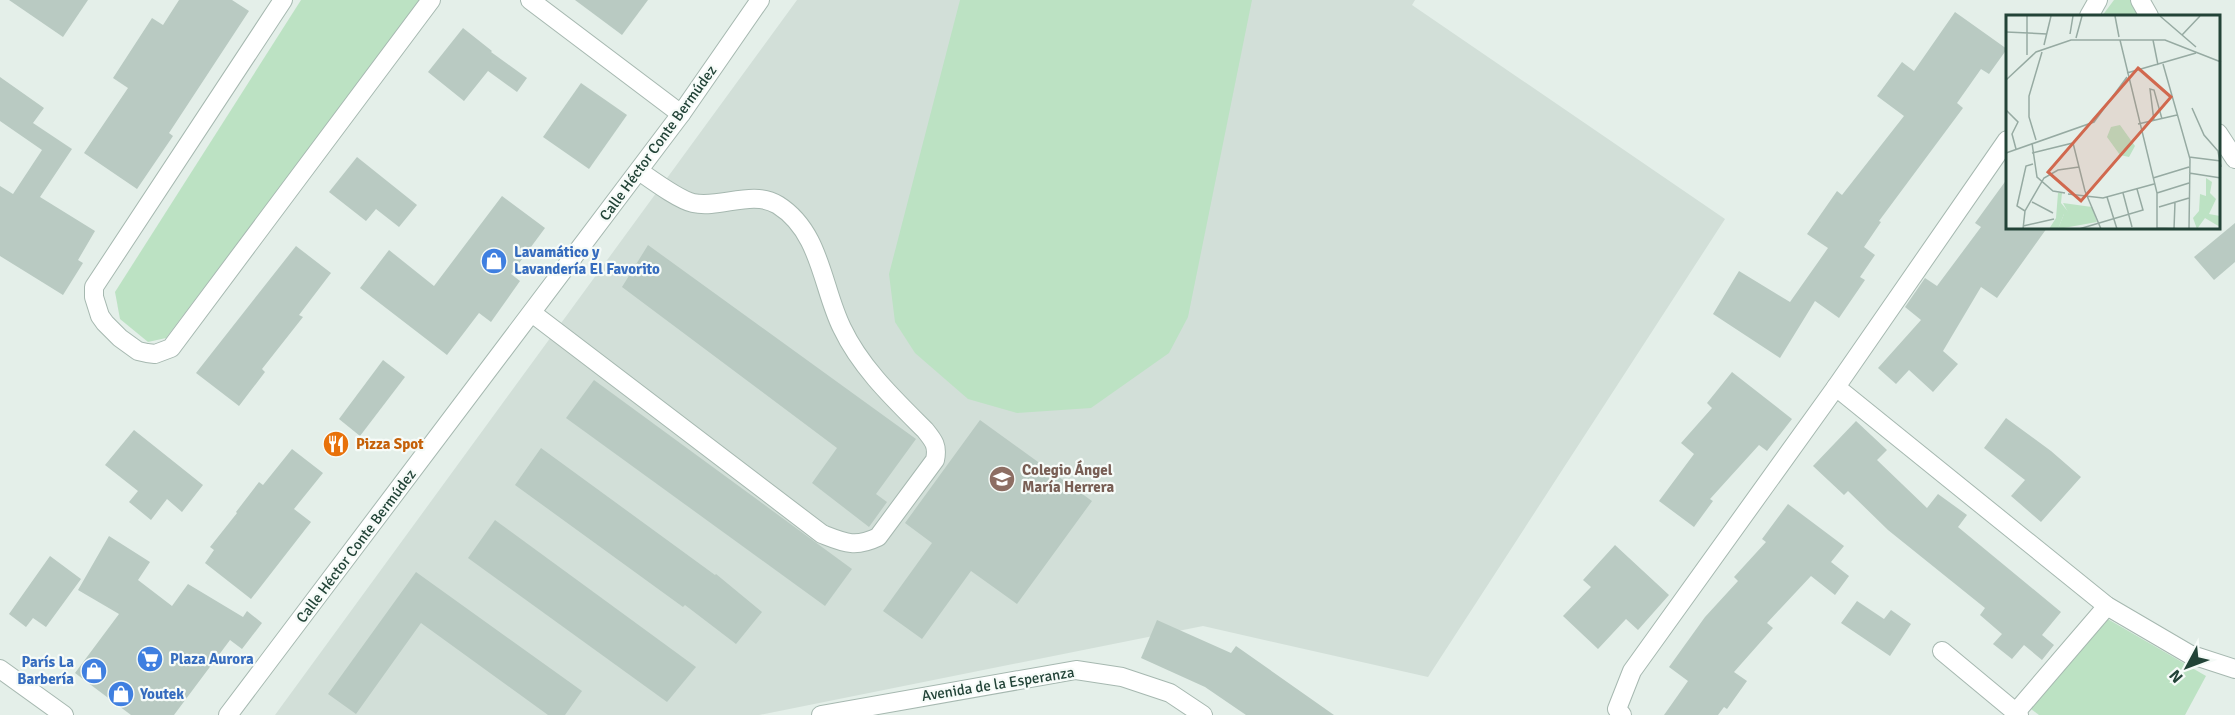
<svg xmlns="http://www.w3.org/2000/svg" width="2235" height="715" viewBox="0 0 2235 715" font-family="Signika,sans-serif">
  <style>
    .built { fill: #d2dfd8 }
    .green { fill: #bce2c3 }
    .building { fill: #b9cac2 }
    .lines { fill: none; stroke-linecap: round; stroke-linejoin: round }
    .minor-casing { stroke: #a6b8b0; stroke-width: 20 }
    .minor { stroke: #fff; stroke-width: 18 }
    .labels { text-anchor: middle; dominant-baseline: central; stroke-width: 4.5; stroke-linejoin: round; paint-order: stroke }
    .street-label { font-size: 15px; fill: #224337; stroke: #f6fbf8 }
    .shop-label { font-size: 15px; font-weight: bold; fill: #366cbe; stroke: #f6fbf8; text-anchor: start }
    .food-label { font-size: 15px; font-weight: bold; fill: #c56008; stroke: #f6fbf8; text-anchor: start }
    .education-label { font-size: 15px; font-weight: bold; fill: #785e54; stroke: #f6fbf8; text-anchor: start }
    .inset-road { fill: none; stroke: #96aaa2; stroke-width: 1.5 }
    .view { fill: #d1684e; fill-opacity: 0.15; stroke: #d1684e; stroke-width: 3 }
    .inset-edge { fill: none; stroke: #224337; stroke-width: 3 }
  </style>
  <rect width="100%" height="100%" fill="#e4efe9"/>
  <path class="built" d="M797,0H1415L1412,5L1725,219L1428,677L1203,626L759,715H275Z"/>
  <g class="green">
    <path d="M301,0H421L166,338L148,342L120,319L115,292Z"/>
    <path d="M960,0H1252L1188,317L1169,353L1091,408L1017,413L968,399L915,353L895,322L889,274Z"/>
    <path d="M2114,0H2136L2145,16H2102Z"/>
    <path d="M2106,618L2206,676L2185,715H2039L2031,709Z"/>
  </g>
  <g class="building">
    <path d="M9,0H88L63,37Z"/>
    <path d="M179,0H232L249,11L169,133L173,136L137,189L84,153L128,88L113,78L152,18L163,25Z"/>
    <path d="M575,0H648L622,35Z"/>
    <path d="M1955,12L2007,49L1989,74L1981,69L1957,103L1963,108L1879,221L1881,222L1864,247L1875,255L1860,277L1865,280L1839,318L1815,301L1780,358L1713,314L1739,271L1790,302L1828,248L1807,234L1837,191L1842,195L1904,116L1877,96L1902,62L1914,71Z"/>
    <path d="M463,28L492,51L491,52L527,78L517,92L488,71L464,101L428,72Z"/>
    <path d="M0,77L44,108L33,123L72,149L40,197L95,231L78,260L83,263L63,295L0,256V186L13,194L42,150L0,121Z"/>
    <path d="M581,83L627,115L589,169L543,137Z"/>
    <path d="M357,157L417,205L399,227L376,209L366,221L329,192Z"/>
    <path d="M2007,179V228H2047L1997,298L1981,287L1943,351L1958,364L1933,392L1909,370L1896,384L1878,368L1921,320L1905,307L1925,278L1937,286L1981,227L1975,223Z"/>
    <path d="M502,196L545,228L511,274L520,281L491,322L479,313L447,355L360,288L389,250L434,286Z"/>
    <path d="M2235,223V262L2214,280L2194,257Z"/>
    <path d="M648,245L916,439L876,494L887,502L869,527L812,483L837,448L622,287Z"/>
    <path d="M296,246L331,273L299,315L303,317L262,369L265,372L239,406L196,373Z"/>
    <path d="M383,360L405,377L360,436L339,419Z"/>
    <path d="M1732,372L1792,419L1767,451L1759,445L1710,499L1713,501L1694,527L1659,501L1694,454L1681,443L1712,408L1707,403Z"/>
    <path d="M594,380L852,569L825,606L566,418Z"/>
    <path d="M2006,418L2051,451L2081,477L2041,522L2011,496L2025,480L1984,448Z"/>
    <path d="M980,420L1092,501L1017,604L971,571L922,639L883,611L932,543L905,523Z"/>
    <path d="M1856,421L1887,450L1877,460L1927,508L1938,494L1967,515L1958,527L2061,612L2042,635L2054,645L2042,660L2024,645L2012,659L1993,644L2002,634L1980,615L1985,608L1888,530L1848,491L1844,495L1813,466Z"/>
    <path d="M134,430L203,485L182,512L167,499L151,520L129,502L138,491L105,465Z"/>
    <path d="M541,448L715,575L716,574L762,612L736,644L685,605L683,607L515,485Z"/>
    <path d="M292,449L323,473L294,509L311,522L251,599L205,563L214,550L210,547L237,513L236,512L259,482L263,485Z"/>
    <path d="M1788,504L1844,546L1831,562L1849,576L1835,595L1811,576L1767,623L1773,628L1734,672L1747,681L1727,709L1724,707L1718,715H1664L1688,681L1669,667L1705,617L1738,581L1734,577L1766,542L1762,539Z"/>
    <path d="M495,520L696,667L667,702L468,558Z"/>
    <path d="M109,536L150,562L138,580L172,606L188,584L243,617L247,611L262,623L242,649L230,640L174,715H131L75,673L119,614L78,590Z"/>
    <path d="M1615,545L1669,595L1638,630L1626,619L1598,649L1563,616L1591,587L1583,580Z"/>
    <path d="M50,556L81,579L46,627L33,618L26,627L9,614Z"/>
    <path d="M416,572L582,691L565,715H548L421,623L356,714L328,694Z"/>
    <path d="M1857,601L1884,619L1891,610L1911,624L1890,656L1841,623Z"/>
    <path d="M1157,620L1231,653L1236,646L1334,715H1246L1205,687L1141,658Z"/>
  </g>
  <g class="lines">
    <defs>
      <g id="minor">
        <path d="M283,0L94,287V297L100,316L105,323L120,338L138,351L147,353L155,354L171,348L431,0"/>
        <path d="M530,0L681,114"/>
        <path d="M2140,0L2149,16"/>
        <path d="M2089,16L2098,0"/>
        <path d="M2218,133L2235,159"/>
        <path d="M532,313L822,534C845,543 855,548 878,537L935,460C938,446 934,441 925,430C894,399 861,368 842,328C822,288 821,232 778,205C752,189 721,209 693,203C679,200 652,180 639,171"/>
        <path d="M1836,387L2107,606L2189,654L2235,669"/>
        <path d="M1942,651L2019,715"/>
        <path d="M0,669L64,715"/>
        <path d="M2016,712L2107,606"/>
        <path d="M228,715L681,114L760,0"/>
        <path d="M821,715L1076,670L1122,677L1170,693L1203,715"/>
        <path d="M1622,715L1617,709L1632,671L1836,387L2007,140"/>
      </g>
    </defs>
    <use href="#minor" class="minor-casing"/>
    <use href="#minor" class="minor"/>
  </g>
  <defs>
    <symbol id="shop-disc" viewBox="-11 -11 22 22"><circle r="9.5" fill="#3f7fe0" stroke="#f6fbf8"/><path d="M-5-2.5h2.3a2.7 3.5 0 0 1 5.4 0H5L5.5 6h-11ZM-1.5-2.5h3a1.5 2.3 0 0 0-3 0Z" fill="#fff"/></symbol>
    <symbol id="restaurant-disc" viewBox="-11 -11 22 22"><circle r="9.5" fill="#e8710a" stroke="#f6fbf8"/><path d="M-5-6h1v4h1v-4h1v4h1v-4h1v5L-1.5 .5V6h-2V.5L-5-1ZM5-6V6H3V1.5H1.5Q1.5-4 5-6Z" fill="#fff"/></symbol>
    <symbol id="school-disc" viewBox="-11 -11 22 22"><circle r="9.5" fill="#8d6e63" stroke="#f6fbf8"/><path d="M0-5L7-2L0 1L-7-2ZM-4 1L0 2.5L4 1V4Q0 6-4 4Z" fill="#fff"/></symbol>
    <symbol id="supermarket-disc" viewBox="-11 -11 22 22"><circle r="9.5" fill="#3f7fe0" stroke="#f6fbf8"/><path d="M-6-5.5h2.5l.6 2H6L4.5 2H-2.5L-4.4-4H-6ZM-1.5 3.2a1.3 1.3 0 1 0 .1 0ZM3 3.2a1.3 1.3 0 1 0 .1 0Z" fill="#fff"/></symbol>
  </defs>
  <g fill-rule="evenodd">
    <use href="#shop-disc" x="479" y="246" width="30" height="30"/>
    <use href="#restaurant-disc" x="321" y="429" width="30" height="30"/>
    <use href="#school-disc" x="987" y="464" width="30" height="30"/>
    <use href="#supermarket-disc" x="135" y="644" width="30" height="30"/>
    <use href="#shop-disc" x="79" y="656" width="30" height="30"/>
    <use href="#shop-disc" x="106" y="679" width="30" height="30"/>
  </g>
  <g class="labels">
    <g class="street-label">
      <text transform="translate(658 143) rotate(-54)">Calle Héctor Conte Bermúdez</text>
      <text transform="translate(356 546) rotate(-53)">Calle Héctor Conte Bermúdez</text>
      <text transform="translate(998 684) rotate(-9)">Avenida de la Esperanza</text>
    </g>
    <g class="shop-label">
      <text x="514" y="252">Lavamático y<tspan x="514" dy="17">Lavandería El Favorito</tspan></text>
      <text x="170" y="659">Plaza Aurora</text>
      <text x="74" y="662" text-anchor="end">París La<tspan x="74" dy="17">Barbería</tspan></text>
      <text x="140" y="694">Youtek</text>
    </g>
    <g class="food-label">
      <text x="356" y="444">Pizza Spot</text>
    </g>
    <g class="education-label">
      <text x="1022" y="470">Colegio Ángel<tspan x="1022" dy="17">María Herrera</tspan></text>
    </g>
  </g>
  <g transform="translate(2006 15)">
    <rect width="214" height="214" fill="#e4efe9"/>
    <path d="M114,110L129,131L123,142L114,140L101,122L105,112ZM57,188L86,192L91,207L52,214L58,199H63Z" fill="#bce2c3"/>
    <path d="M200,163L206,167L204,178L210,184L203,199L214,201V212L199,203L191,214L187,203L193,196L194,179L200,181ZM52,178H56L55,188L64,199H58L52,214H43L50,203Z" fill="#bce2c3"/>
    <path class="inset-road" d="M21,1V40M109,1L113,22M154,1L190,32M0,17L41,19M64,19L67,1M176,20L194,1M70,23L76,1M114,25L151,178V214M147,25L152,50M38,30L45,1M157,49L184,144L183,214M121,58L190,38M0,65L30,37L65,25H159L215,47M186,93L198,120L212,136L215,152M0,95L12,107L6,119L10,134M148,106L144,74L148,75L156,104M132,109L171,100M30,125L23,102V81L36,37M26,128L31,162L47,176L59,178M0,138L88,107L121,62M26,138L67,128L79,176L95,214M183,142L215,146M183,158L215,163M147,163L183,152M117,178L126,212M151,178L183,168M62,179L97,183L148,169M101,182L111,214M26,187L47,198M153,192L183,183M19,196L11,191L20,151L27,149M17,211L48,204M151,213L180,214M17,214L19,196L38,163L52,155L73,152M73,214L137,195L131,174M168,214L169,187"/>
    <path class="view" d="M132,53L165,82L75,186L42,157Z"/>
    <rect width="214" height="214" class="inset-edge"/>
  </g>
  <g transform="translate(2187 667) rotate(229)" stroke="#f6fbf8" stroke-width="4.5" paint-order="stroke">
  <path d="M0-4.5L10 22L0 15L-10 22Z" fill="#224337"/>
  <text y="-9" font-size="16" font-weight="bold" text-anchor="middle" fill="#224337">N</text>
  </g>
</svg>
